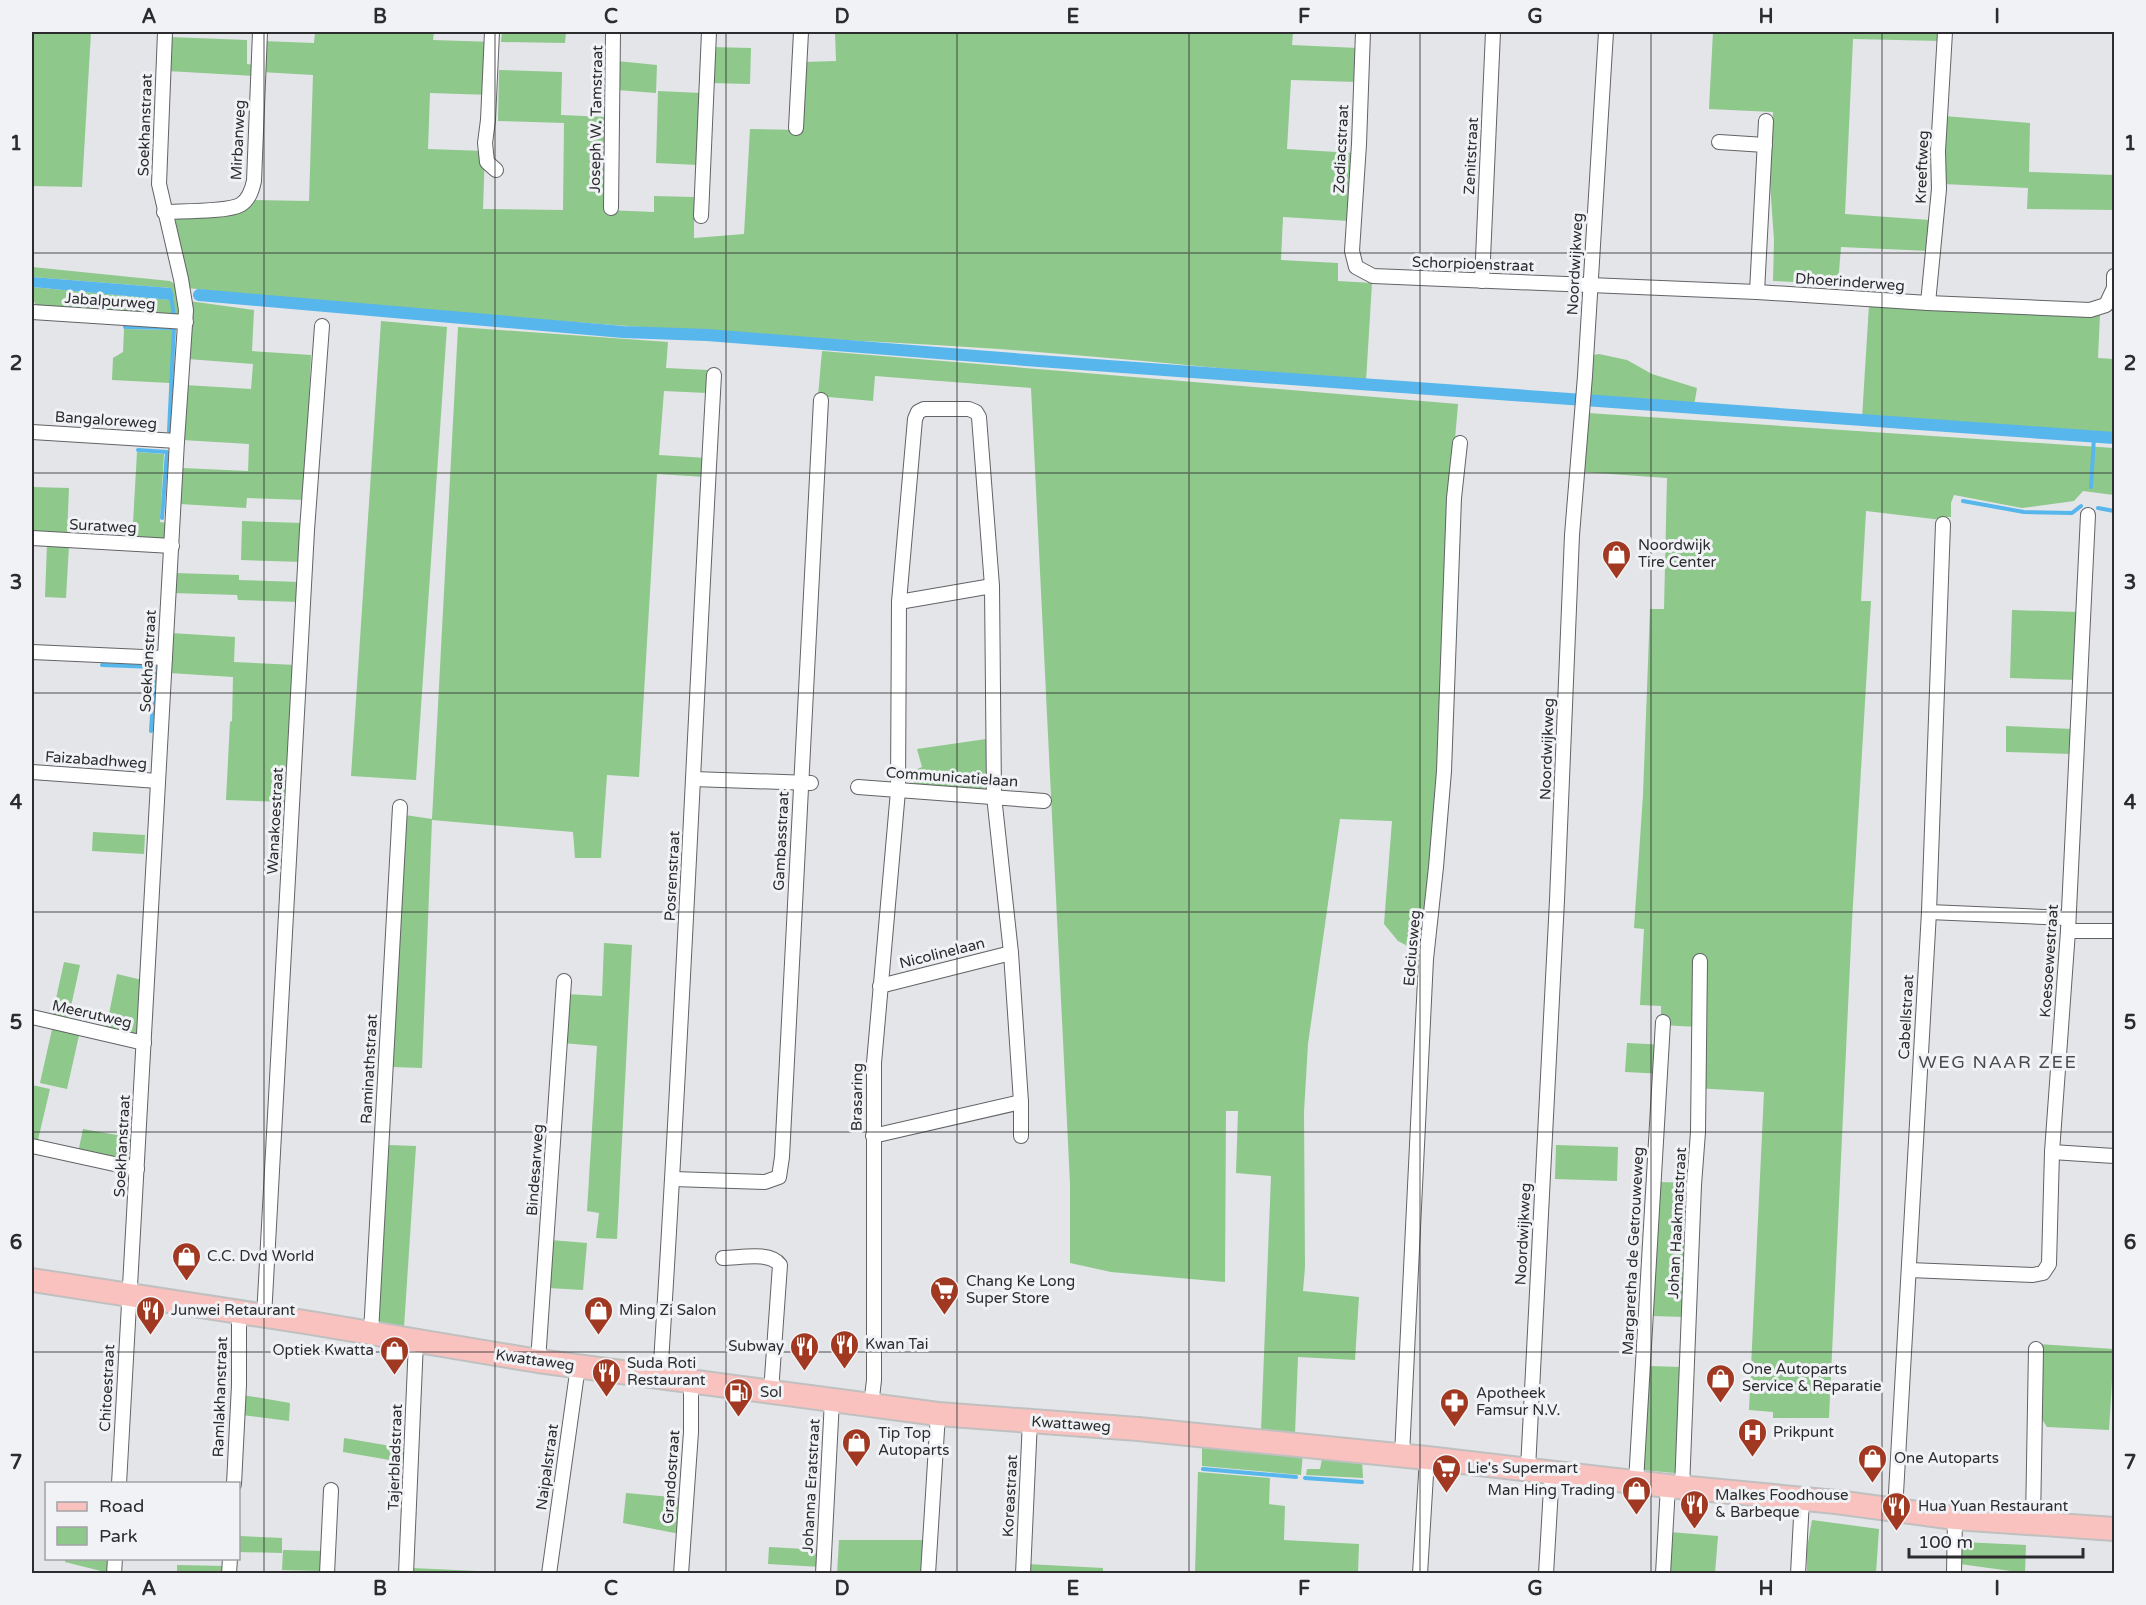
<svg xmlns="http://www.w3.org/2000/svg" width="2146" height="1605" viewBox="0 0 2146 1605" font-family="'Varela Round',sans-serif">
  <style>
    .green { fill: #8ec88b }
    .water { fill: #57b6eb }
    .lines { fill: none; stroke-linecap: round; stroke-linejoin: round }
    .stream { stroke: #57b6eb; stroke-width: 4 }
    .canal { stroke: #57b6eb; stroke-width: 12 }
    .street-casing { stroke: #616365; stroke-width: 16 }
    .primary-casing { stroke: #c0c0c0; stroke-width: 26 }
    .street { stroke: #fff; stroke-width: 14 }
    .primary { stroke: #f9c2be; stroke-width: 22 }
    .grid { fill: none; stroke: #2c2c2e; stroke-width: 1.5; stroke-opacity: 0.55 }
    .labels { text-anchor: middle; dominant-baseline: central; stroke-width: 6; stroke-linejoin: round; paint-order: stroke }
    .street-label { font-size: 15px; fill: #2c2c2e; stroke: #f0f2f5 }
    .poi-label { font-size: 15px; fill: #2c2c2e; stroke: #f0f2f5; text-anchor: start }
    .quarter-label { font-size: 18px; letter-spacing: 1.5px; fill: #4a4b4e; stroke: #f0f2f5 }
    .neatline { fill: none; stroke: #2c2c2e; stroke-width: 2 }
    .grid-label { font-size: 20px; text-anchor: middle; font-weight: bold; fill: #2c2c2e }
  </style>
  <rect width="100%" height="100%" fill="#e3e5e8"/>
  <g class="green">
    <path d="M32,32H91L82,187L32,186Z"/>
    <path d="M315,32H434L433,40L494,42L492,95L430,93L428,149L485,151L483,209L563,210L564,123L498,121L499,70L562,72L561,115L607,117L605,210L654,212V196L694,197V238L744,234L750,129L802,130L803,62L836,61L835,32H1293L1292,45L1358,48L1357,82L1291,80L1287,149L1353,153L1349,221L1283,217L1281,260L1338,263V281L1372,283L1366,381C1243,371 1121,358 999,349C908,343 817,339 726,333C546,321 366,306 187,288L174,224L177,218L253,200L309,201L313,75L261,72L262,41L314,43Z"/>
    <path d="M502,32H566L565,43L501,42Z"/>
    <path d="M1713,32H1941V41L1853,39L1845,214L1930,220L1929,251L1841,247L1838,284L1773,281L1774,240L1770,183L1773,112L1709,109Z"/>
    <path d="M169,37L247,40V64L255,65V76L167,71Z"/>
    <path d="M711,47L751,48L750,84L710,83Z"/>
    <path d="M617,61L657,65L656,93L617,90Z"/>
    <path d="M658,91L701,93L698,165L656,163Z"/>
    <path d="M1944,116L2030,123L2029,172L2114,175V210L2027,209L2028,188L1943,184Z"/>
    <path d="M32,267L170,281C182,287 179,302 179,315L177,318L37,307L32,298V287L170,300L171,288L32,277Z"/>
    <path d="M189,301L254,310L252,351L311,355L305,500L247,498L246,508L180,504L182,468L248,471L249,444L182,440L185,385L251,389L253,364L188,359Z"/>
    <path d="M1869,305L2100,315L2098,358L2114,359V434L1862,418Z"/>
    <path d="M381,321L447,327L416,780L351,776Z"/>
    <path d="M458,327L668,342L666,368L708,370L707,393L664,391L659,455L707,458L705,477L657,474L639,777L607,775L601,858H575L573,832L432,820L422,1068L392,1067L405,815L432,819Z"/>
    <path d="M124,329L173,330L170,383L112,380L113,358L123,352Z"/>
    <path d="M822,351L1458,404L1450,498L1439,791L1423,954L1398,941L1384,924L1392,821L1340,819L1308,1044L1304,1112L1305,1267L1303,1291L1359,1297L1355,1360L1298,1357L1295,1434L1261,1431L1271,1176L1236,1173L1238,1111H1226L1225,1282L1111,1272L1070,1263V1183L1031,388L875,376L873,401L818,396Z"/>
    <path d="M1599,354L1627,360L1652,374L1697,388L1694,406L1589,397L1593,355Z"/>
    <path d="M1588,413L2114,448V495L2083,491L2074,501L2022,508L1954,495L1951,503V517H1942V520L1866,511L1861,601H1871L1852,921L1829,1418H1773V1412L1749,1410L1764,1092L1695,1088L1698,1027L1661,1025V1006L1640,1005L1644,929L1634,928L1643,795L1650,609H1664L1667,478L1582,472Z"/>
    <path d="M137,452L164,454L160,522L168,523L166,540L132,541Z"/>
    <path d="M32,487L69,488L67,536L32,535Z"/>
    <path d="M242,521L303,523L302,562L241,560Z"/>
    <path d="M47,544L69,545L66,598L45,597Z"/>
    <path d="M174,573L239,575V580L300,582L299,602L238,600L237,595L173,593Z"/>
    <path d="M2012,610L2079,612L2077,680L2010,678Z"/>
    <path d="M171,633L235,637L234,662L296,665L289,802L226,800L230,722L232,721L233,677L169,673Z"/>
    <path d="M2006,726L2073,729L2072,754L2006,752Z"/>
    <path d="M993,738L990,792L914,786L915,770L922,767L917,749Z"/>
    <path d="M93,832L145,835L144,854L92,851Z"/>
    <path d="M604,943L632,945L617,1239L596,1238L599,1213L587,1211L597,1046L563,1043L566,994L602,996Z"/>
    <path d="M64,962L80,965L68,1020L52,1017Z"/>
    <path d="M117,974L142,980L138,1033L134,1035L106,1029Z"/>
    <path d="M53,1025L80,1031L67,1089L40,1083Z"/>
    <path d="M1627,1043L1667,1045L1665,1074L1625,1072Z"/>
    <path d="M32,1085L50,1089L37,1144L32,1143Z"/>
    <path d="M83,1129L134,1138L131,1163L78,1153Z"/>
    <path d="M389,1145L416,1146L404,1327L390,1330L380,1327L379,1322Z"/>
    <path d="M1556,1145L1618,1147L1617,1181L1555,1179Z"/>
    <path d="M1660,1182L1692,1183L1685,1317L1652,1316Z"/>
    <path d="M551,1240L587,1243L583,1290L548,1288Z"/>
    <path d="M2038,1344L2114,1349L2109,1430L2047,1427L2037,1412Z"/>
    <path d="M1648,1366L1682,1367L1678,1470L1674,1473L1642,1470Z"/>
    <path d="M243,1395L290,1403L289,1421L242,1415Z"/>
    <path d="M344,1438L408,1449L407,1463L343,1452Z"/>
    <path d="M1202,1446L1303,1453L1301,1475L1202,1466Z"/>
    <path d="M1323,1454L1362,1460L1363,1478L1306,1475L1307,1469H1320Z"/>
    <path d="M1198,1472L1270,1478L1269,1504L1285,1506L1284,1540L1359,1544L1358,1573H1195Z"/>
    <path d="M626,1493L683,1498L680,1534L623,1523Z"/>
    <path d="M1812,1520L1879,1529L1876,1573H1807V1548Z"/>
    <path d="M1670,1532L1718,1536L1715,1573L1668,1571Z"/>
    <path d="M239,1536L282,1538V1553L239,1552Z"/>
    <path d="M839,1540H926L924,1573L837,1574Z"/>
    <path d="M1962,1542L2026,1545L2025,1573L1960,1564Z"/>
    <path d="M769,1547L822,1550L821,1567L768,1564Z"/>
    <path d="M283,1550L325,1551L324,1571L282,1570Z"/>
    <path d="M65,1559H110L109,1573L65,1562Z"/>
    <path d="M1027,1564L1103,1568V1573L1027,1574Z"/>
    <path d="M177,1565L225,1566V1573L177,1574Z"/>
    <path d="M413,1568L477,1571V1574H412Z"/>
  </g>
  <path class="water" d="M32,277L171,288L174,296L170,300L32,287Z"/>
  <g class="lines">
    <g class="stream">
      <path d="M171,296L174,316"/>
      <path d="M125,327L174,328L169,431"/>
      <path d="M138,450L167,452L162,518"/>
      <path d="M2091,487L2094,437"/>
      <path d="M1963,501L2024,512L2072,513L2081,506"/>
      <path d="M2098,508L2114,511"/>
      <path d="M102,665L155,667L151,731"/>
      <path d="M1203,1469L1296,1477"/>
      <path d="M1305,1478L1362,1482"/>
    </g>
    <path class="canal" d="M199,295L623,332L707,335L1039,361L2114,438"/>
    <defs>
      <g id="street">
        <path d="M492,32L488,120L485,143L487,162L496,170"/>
        <path d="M1363,32L1359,144L1352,251L1356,267L1373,276L1757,292L1928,303L2090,310L2106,305L2114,288V276"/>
        <path d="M796,128L801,32"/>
        <path d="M1719,142L1765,145"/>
        <path d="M611,208L613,32"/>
        <path d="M164,212C181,211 227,212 240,205C249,200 252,190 254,181L260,32"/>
        <path d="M701,216L709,32"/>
        <path d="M1482,281L1493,32"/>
        <path d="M1757,292L1766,121"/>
        <path d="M1928,303L1939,189L1938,151L1945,32"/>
        <path d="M32,312L186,322"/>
        <path d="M32,432L177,441"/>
        <path d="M32,538L172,546"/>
        <path d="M899,602L992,586"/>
        <path d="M32,652L165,658"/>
        <path d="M32,772L158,781"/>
        <path d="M693,779L811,783"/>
        <path d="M858,787L1044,801"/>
        <path d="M1929,912L2068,918"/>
        <path d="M2068,931H2114"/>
        <path d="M880,986L1011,953"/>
        <path d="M32,1017L144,1043"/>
        <path d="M873,1136L1021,1102"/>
        <path d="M32,1146L137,1169"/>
        <path d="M2052,1152L2114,1156"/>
        <path d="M673,1179L765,1182L779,1177L782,1157L821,400"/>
        <path d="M723,1258C740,1258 770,1251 780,1265L771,1392"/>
        <path d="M1909,1270L2033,1275L2043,1273L2049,1264L2052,1152L2068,931L2088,515"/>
        <path d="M264,1317L307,530L322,326"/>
        <path d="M371,1333L400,807"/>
        <path d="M538,1361L564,981"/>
        <path d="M660,1378C682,1044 695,709 714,375"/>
        <path d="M871,1406L874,1380V1063L898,791L899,602L915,419L918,412L924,409H969L976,412L979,417L992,586L994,796L1011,953L1021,1102V1136"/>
        <path d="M1402,1455L1426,959L1436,867L1444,771L1454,498L1460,443"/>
        <path d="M1528,1469L1557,900L1572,535L1585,376L1606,32"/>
        <path d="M1636,1482L1663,1022"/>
        <path d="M119,1484L177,441L186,310L181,279L159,184L165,32"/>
        <path d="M234,1484L239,1385V1312"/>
        <path d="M1682,1488L1694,1185L1698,1132L1700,961"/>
        <path d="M1895,1511L1929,912L1943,524"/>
        <path d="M2033,1522L2036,1349"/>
        <path d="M114,1574L115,1558"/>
        <path d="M229,1574L230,1558"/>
        <path d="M327,1574L331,1490"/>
        <path d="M406,1574L416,1341"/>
        <path d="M549,1574L578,1366"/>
        <path d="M681,1574L691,1432V1382"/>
        <path d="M823,1574L832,1400"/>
        <path d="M928,1574L938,1414"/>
        <path d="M1023,1574L1030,1420"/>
        <path d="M1420,1574L1427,1458"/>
        <path d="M1546,1574L1552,1471"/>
        <path d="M1663,1574L1668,1486"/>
        <path d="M1798,1574L1802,1499"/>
        <path d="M1954,1574L1955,1518"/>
      </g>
      <path id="primary" d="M32,1280L311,1323L538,1361L938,1414L1138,1429L1427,1458L1668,1486L1836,1502L1955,1518L2114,1529"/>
    </defs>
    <use href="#street" class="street-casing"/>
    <use href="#primary" class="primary-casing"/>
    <use href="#street" class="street"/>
    <use href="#primary" class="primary"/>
  </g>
  <path class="grid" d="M264,32V1574M495,32V1574M726,32V1574M957,32V1574M1189,32V1574M1420,32V1574M1651,32V1574M1882,32V1574M32,253H2114M32,473H2114M32,693H2114M32,912H2114M32,1132H2114M32,1352H2114"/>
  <defs>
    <symbol id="shop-pin" viewBox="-11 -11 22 30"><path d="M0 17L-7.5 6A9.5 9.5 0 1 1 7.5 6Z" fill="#a13821" stroke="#f0f2f5"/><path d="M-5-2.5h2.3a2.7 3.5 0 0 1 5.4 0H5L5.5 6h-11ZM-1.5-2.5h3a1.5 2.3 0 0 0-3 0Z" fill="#fff"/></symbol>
    <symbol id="supermarket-pin" viewBox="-11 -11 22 30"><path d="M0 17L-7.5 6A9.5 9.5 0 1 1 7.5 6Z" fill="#a13821" stroke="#f0f2f5"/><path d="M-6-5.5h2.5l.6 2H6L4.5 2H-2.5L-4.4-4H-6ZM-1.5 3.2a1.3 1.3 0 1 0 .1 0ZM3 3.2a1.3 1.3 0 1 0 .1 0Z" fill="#fff"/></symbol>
    <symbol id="restaurant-pin" viewBox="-11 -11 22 30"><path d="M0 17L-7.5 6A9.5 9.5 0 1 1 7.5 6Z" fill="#a13821" stroke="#f0f2f5"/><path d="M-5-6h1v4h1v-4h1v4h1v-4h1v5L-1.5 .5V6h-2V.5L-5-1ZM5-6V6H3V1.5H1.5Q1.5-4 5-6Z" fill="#fff"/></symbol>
    <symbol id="fuel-pin" viewBox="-11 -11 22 30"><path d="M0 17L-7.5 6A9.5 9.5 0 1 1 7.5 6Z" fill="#a13821" stroke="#f0f2f5"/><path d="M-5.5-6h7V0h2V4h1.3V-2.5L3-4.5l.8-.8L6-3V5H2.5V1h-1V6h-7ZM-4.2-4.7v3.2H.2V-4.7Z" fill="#fff"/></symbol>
    <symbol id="pharmacy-pin" viewBox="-11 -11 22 30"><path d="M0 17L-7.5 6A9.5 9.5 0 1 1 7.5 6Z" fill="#a13821" stroke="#f0f2f5"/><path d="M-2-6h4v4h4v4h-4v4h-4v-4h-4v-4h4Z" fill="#fff"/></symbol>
    <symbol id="hospital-pin" viewBox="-11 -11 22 30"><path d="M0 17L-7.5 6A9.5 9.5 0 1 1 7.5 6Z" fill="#a13821" stroke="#f0f2f5"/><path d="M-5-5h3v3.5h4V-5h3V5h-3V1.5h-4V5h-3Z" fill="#fff"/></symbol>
  </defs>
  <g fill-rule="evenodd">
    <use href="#shop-pin" x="1600" y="538" width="33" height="45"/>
    <use href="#shop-pin" x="170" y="1240" width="33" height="45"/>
    <use href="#supermarket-pin" x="928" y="1274" width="33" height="45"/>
    <use href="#restaurant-pin" x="134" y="1294" width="33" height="45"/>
    <use href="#shop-pin" x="582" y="1294" width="33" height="45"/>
    <use href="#restaurant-pin" x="828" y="1328" width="33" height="45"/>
    <use href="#restaurant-pin" x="788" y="1330" width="33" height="45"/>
    <use href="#shop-pin" x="378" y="1334" width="33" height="45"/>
    <use href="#restaurant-pin" x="590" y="1356" width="33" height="45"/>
    <use href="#shop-pin" x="1704" y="1362" width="33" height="45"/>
    <use href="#fuel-pin" x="722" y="1376" width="33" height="45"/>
    <use href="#pharmacy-pin" x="1438" y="1386" width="33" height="45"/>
    <use href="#hospital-pin" x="1736" y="1416" width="33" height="45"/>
    <use href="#shop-pin" x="840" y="1426" width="33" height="45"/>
    <use href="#shop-pin" x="1856" y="1442" width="33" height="45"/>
    <use href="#supermarket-pin" x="1430" y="1452" width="33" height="45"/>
    <use href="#shop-pin" x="1620" y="1474" width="33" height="45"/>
    <use href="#restaurant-pin" x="1678" y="1488" width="33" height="45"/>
    <use href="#restaurant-pin" x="1880" y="1490" width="33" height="45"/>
  </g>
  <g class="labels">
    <g class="street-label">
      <text transform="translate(596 119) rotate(-89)">Joseph W. Tamstraat</text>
      <text transform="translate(145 125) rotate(-88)">Soekhanstraat</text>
      <text transform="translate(238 140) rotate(-87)">Mirbanweg</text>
      <text transform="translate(1341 149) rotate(-87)">Zodiacstraat</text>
      <text transform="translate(1471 156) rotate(-87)">Zenitstraat</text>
      <text transform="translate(1922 167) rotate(-88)">Kreeftweg</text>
      <text transform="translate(1473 264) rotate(2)">Schorpioenstraat</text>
      <text transform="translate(1575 264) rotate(-87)">Noordwijkweg</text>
      <text transform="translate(1850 282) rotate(4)">Dhoerinderweg</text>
      <text transform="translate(110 301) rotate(4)">Jabalpurweg</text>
      <text transform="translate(106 420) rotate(4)">Bangaloreweg</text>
      <text transform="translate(103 526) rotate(3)">Suratweg</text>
      <text transform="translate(148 661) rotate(-87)">Soekhanstraat</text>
      <text transform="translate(1547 749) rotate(-88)">Noordwijkweg</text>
      <text transform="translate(96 760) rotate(4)">Faizabadhweg</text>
      <text transform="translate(952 777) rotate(4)">Communicatielaan</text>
      <text transform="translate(275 821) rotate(-87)">Wanakoestraat</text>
      <text transform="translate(781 841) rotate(-87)">Gambasstraat</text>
      <text transform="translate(672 876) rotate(-87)">Posrenstraat</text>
      <text transform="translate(1412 948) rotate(-85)">Edciusweg</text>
      <text transform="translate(942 953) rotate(-14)">Nicolinelaan</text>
      <text transform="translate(2049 961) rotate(-86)">Koesoewestraat</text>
      <text transform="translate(92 1014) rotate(13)">Meerutweg</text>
      <text transform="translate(1906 1017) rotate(-87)">Cabellstraat</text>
      <text transform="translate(369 1069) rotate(-87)">Raminathstraat</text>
      <text transform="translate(857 1097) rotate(-89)">Brasaring</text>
      <text transform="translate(122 1146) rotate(-87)">Soekhanstraat</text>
      <text transform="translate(535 1170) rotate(-86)">Bindesarweg</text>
      <text transform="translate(1677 1223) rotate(-87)">Johan Haakmatstraat</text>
      <text transform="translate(1523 1234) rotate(-87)">Noordwijkweg</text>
      <text transform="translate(1633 1251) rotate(-87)">Margaretha de Getrouweweg</text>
      <text transform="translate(535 1360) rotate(8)">Kwattaweg</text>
      <text transform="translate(107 1388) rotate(-87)">Chitoestraat</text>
      <text transform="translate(220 1397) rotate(-88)">Ramlakhanstraat</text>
      <text transform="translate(1071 1424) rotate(4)">Kwattaweg</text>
      <text transform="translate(395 1457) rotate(-88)">Tajerbladstraat</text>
      <text transform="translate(547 1467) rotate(-82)">Naipalstraat</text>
      <text transform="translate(671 1477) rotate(-86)">Grandostraat</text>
      <text transform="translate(811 1486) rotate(-87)">Johanna Eratstraat</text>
      <text transform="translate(1010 1496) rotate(-87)">Koreastraat</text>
    </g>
    <g class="poi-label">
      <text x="1638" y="545">Noordwijk<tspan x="1638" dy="17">Tire Center</tspan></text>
      <text x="207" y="1256">C.C. Dvd World</text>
      <text x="966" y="1281">Chang Ke Long<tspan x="966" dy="17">Super Store</tspan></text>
      <text x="171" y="1310">Junwei Retaurant</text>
      <text x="619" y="1310">Ming Zi Salon</text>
      <text x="865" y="1344">Kwan Tai</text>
      <text x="784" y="1346" text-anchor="end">Subway</text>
      <text x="374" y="1350" text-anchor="end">Optiek Kwatta</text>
      <text x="627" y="1363">Suda Roti<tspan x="627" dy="17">Restaurant</tspan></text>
      <text x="1742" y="1369">One Autoparts<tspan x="1742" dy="17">Service &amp; Reparatie</tspan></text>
      <text x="760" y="1392">Sol</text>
      <text x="1476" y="1393">Apotheek<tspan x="1476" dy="17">Famsur N.V.</tspan></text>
      <text x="1773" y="1432">Prikpunt</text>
      <text x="878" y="1433">Tip Top<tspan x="878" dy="17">Autoparts</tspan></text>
      <text x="1894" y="1458">One Autoparts</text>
      <text x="1467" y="1468">Lie's Supermart</text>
      <text x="1615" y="1490" text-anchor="end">Man Hing Trading</text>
      <text x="1715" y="1495">Malkes Foodhouse<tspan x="1715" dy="17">&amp; Barbeque</tspan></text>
      <text x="1918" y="1506">Hua Yuan Restaurant</text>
    </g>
    <g class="quarter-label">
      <text x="1998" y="1062">WEG NAAR ZEE</text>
    </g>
  </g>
  <rect width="2146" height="1605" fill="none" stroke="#f0f2f5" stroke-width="66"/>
  <rect x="45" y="1482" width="195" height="78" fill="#f0f2f5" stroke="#a2a3a5" stroke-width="1.5"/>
  <rect x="57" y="1502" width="30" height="9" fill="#f9c2be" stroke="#a2a3a5" stroke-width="1.5"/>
  <text x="99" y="1512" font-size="18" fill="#2c2c2e">Road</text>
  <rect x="57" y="1527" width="30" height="18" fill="#8ec88b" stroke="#a2a3a5" stroke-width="1.5"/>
  <text x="99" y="1542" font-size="18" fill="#2c2c2e">Park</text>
  <path d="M1909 1548v9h174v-9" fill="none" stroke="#2c2c2e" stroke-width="3"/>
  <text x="1918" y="1548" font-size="18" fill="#2c2c2e" stroke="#f0f2f5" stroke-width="4.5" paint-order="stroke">100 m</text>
  <rect x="33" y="33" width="2080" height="1539" class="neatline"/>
  <g class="grid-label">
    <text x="149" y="23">A</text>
    <text x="380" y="23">B</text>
    <text x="611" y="23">C</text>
    <text x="842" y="23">D</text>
    <text x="1073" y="23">E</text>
    <text x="1304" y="23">F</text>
    <text x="1535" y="23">G</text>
    <text x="1766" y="23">H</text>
    <text x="1997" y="23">I</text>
    <text x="16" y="150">1</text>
    <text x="2130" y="150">1</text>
    <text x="16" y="370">2</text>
    <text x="2130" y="370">2</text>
    <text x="16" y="589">3</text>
    <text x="2130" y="589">3</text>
    <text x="16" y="809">4</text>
    <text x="2130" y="809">4</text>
    <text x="16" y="1029">5</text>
    <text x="2130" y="1029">5</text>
    <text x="16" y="1249">6</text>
    <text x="2130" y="1249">6</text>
    <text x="16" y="1469">7</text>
    <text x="2130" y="1469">7</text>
    <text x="149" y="1595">A</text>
    <text x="380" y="1595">B</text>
    <text x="611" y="1595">C</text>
    <text x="842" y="1595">D</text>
    <text x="1073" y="1595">E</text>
    <text x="1304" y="1595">F</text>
    <text x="1535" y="1595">G</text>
    <text x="1766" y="1595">H</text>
    <text x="1997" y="1595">I</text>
  </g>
</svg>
